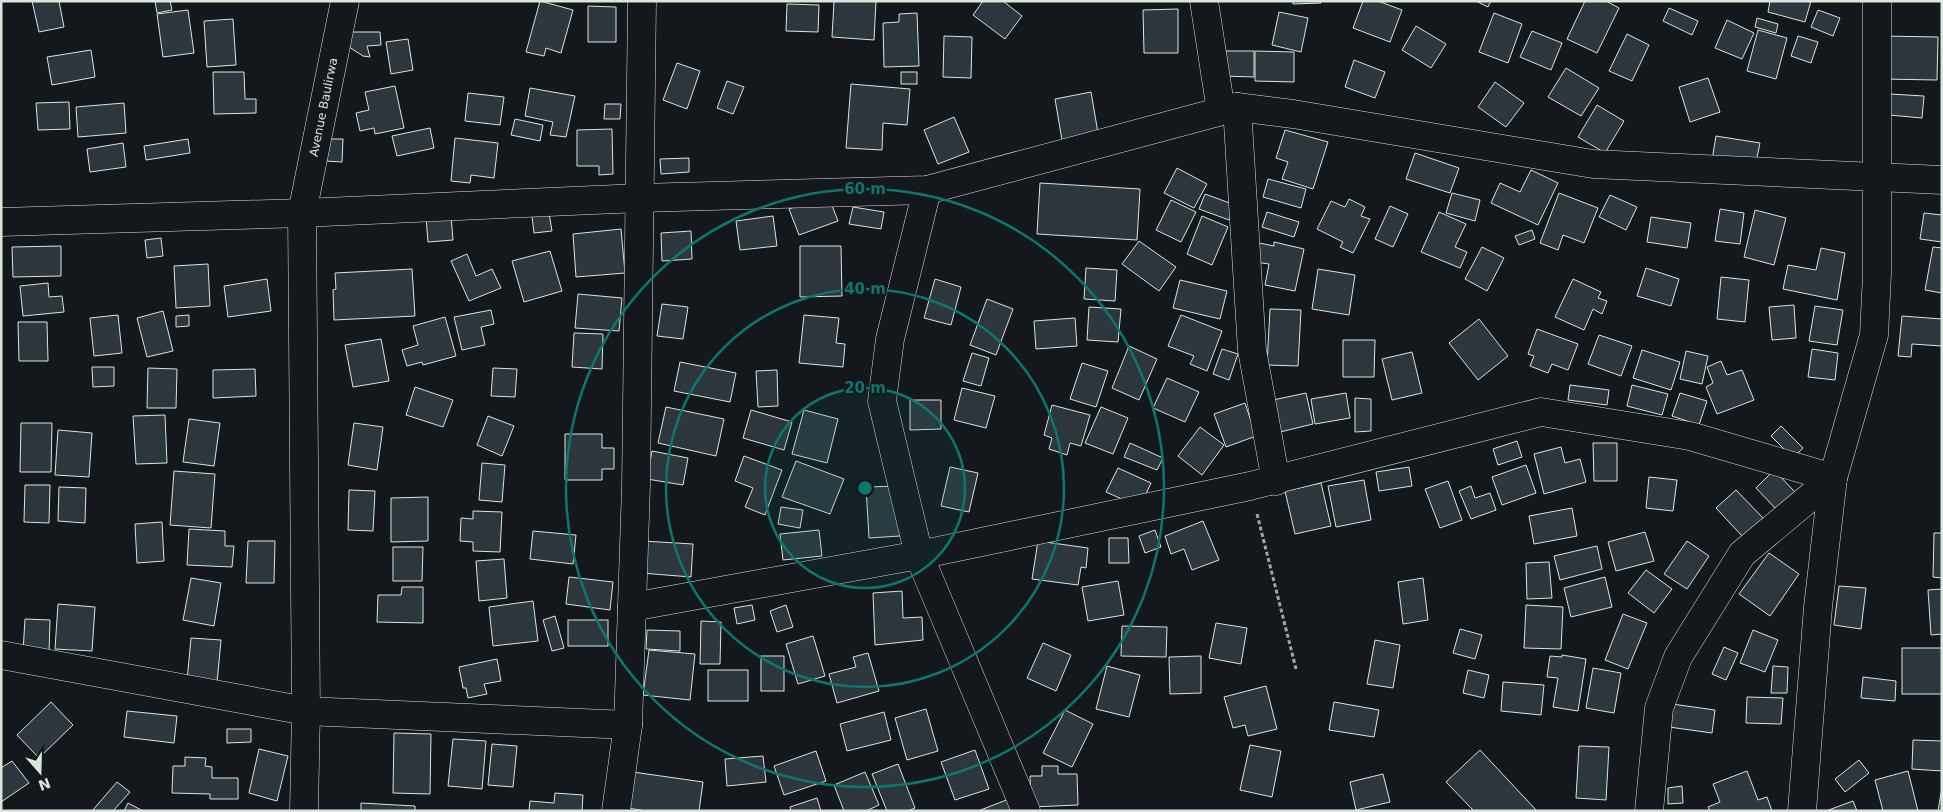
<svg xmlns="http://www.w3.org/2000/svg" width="1943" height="812" viewBox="0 0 1943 812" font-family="'DejaVu Sans',sans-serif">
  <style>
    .building { fill: #2c363c; stroke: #d8e6dc }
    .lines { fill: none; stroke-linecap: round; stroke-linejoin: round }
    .street-casing { stroke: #d8e6dc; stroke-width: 29 }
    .path { stroke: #9da8a2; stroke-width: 3; stroke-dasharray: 4 2.5; stroke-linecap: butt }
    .street { stroke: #14181c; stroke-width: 28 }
    .ring { fill: none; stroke: #0f766e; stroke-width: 2.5 }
    .labels { text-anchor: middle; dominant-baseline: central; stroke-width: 4; stroke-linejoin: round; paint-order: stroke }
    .street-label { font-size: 12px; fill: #d8e6dc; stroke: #14181c }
    .centre { fill: #0f766e; stroke: #14181c; stroke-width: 2.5 }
    .ring-label { font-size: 15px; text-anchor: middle; font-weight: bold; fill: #0f766e; stroke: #14181c; stroke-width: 4; stroke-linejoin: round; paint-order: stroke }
  </style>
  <rect width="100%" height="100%" fill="#14181c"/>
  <g class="building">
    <path d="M32,1H59L64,27L39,32Z"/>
    <path d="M155,1H170L172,10L157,13Z"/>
    <path d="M540,1L573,10L561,53L546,48L544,56L526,52Z"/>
    <path d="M834,1H876L874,40L832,37Z"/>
    <path d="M983,1H1003L1022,16L1005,39L973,15Z"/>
    <path d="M1293,1H1321V3L1293,4Z"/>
    <path d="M1363,1H1378L1402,10L1390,42L1353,28Z"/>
    <path d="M1476,1H1491L1488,7Z"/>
    <path d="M1585,1H1606L1619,8L1597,53L1567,39Z"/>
    <path d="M1770,1H1811L1805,22L1768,12Z"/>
    <path d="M787,4L819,5L818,32L786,31Z"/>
    <path d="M588,6L616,7V42H588Z"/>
    <path d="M1669,8L1698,21L1692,35L1663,21Z"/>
    <path d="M1178,9V53H1144L1143,10Z"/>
    <path d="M188,10L194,53L163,57L157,14Z"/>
    <path d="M1818,10L1840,18L1833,36L1811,27Z"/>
    <path d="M1279,12L1308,18L1301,52L1272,45Z"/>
    <path d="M917,13L919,66L884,67L883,23L899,22V14Z"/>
    <path d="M1494,13L1522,24L1508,63L1479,52Z"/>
    <path d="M1757,18L1778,24L1776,33L1755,27Z"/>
    <path d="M233,19L236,65L207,67L204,21Z"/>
    <path d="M1727,20L1754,33L1742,59L1715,48Z"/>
    <path d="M1416,26L1446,44L1431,68L1402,50Z"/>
    <path d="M1758,30L1787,38L1776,79L1747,71Z"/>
    <path d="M1532,31L1562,43L1551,70L1520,57Z"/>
    <path d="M347,32H380L381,45L367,46L370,57L363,56L349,47Z"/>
    <path d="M1627,34L1649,45L1632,81L1609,71Z"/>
    <path d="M944,36L972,37L971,78L943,77Z"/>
    <path d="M1798,36L1818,42L1811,63L1791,56Z"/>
    <path d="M1883,36L1938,37L1937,80L1882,79Z"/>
    <path d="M408,39L413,70L391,74L386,42Z"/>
    <path d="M91,50L95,77L52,85L47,57Z"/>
    <path d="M1224,51H1254V77L1223,76Z"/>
    <path d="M1255,51L1294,52V82L1255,81Z"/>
    <path d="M1354,60L1385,72L1375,98L1345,87Z"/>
    <path d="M677,63L700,71L687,109L663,100Z"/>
    <path d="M1566,68L1599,88L1581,116L1548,97Z"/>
    <path d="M213,72H244L245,99H256V113L214,114Z"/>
    <rect x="901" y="72" width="16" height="12"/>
    <path d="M1708,78L1720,112L1690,122L1679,87Z"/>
    <path d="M727,81L744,87L733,114L717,108Z"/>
    <path d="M1495,82L1524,103L1506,127L1478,107Z"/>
    <path d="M851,84L910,89L907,125L883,123L882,150L846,148Z"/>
    <path d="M395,86L404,128L375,134L374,128L360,131L356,113L369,110L365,92Z"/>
    <path d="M530,88L575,96L566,137L550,135L553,122L525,116Z"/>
    <path d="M1091,92L1098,133L1062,140L1055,99Z"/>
    <path d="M468,93L504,97L500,125L465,121Z"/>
    <path d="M1890,94L1924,96L1922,118L1889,115Z"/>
    <path d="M69,102L70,129L38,130L36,103Z"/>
    <path d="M124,103L126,133L78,137L76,107Z"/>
    <path d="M605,104H621L620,119H604Z"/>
    <path d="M1597,105L1624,121L1605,153L1578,137Z"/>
    <path d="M954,117L969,152L938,164L924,130Z"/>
    <path d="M515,119L543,125L540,141L511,135Z"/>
    <path d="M430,128L434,148L397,156L392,136Z"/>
    <path d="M612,129L613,174L599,175V166H577V130Z"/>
    <path d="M1285,130L1328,142L1313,189L1282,179L1288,162L1276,158Z"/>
    <path d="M1716,136L1760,143L1755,167L1712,160Z"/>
    <path d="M455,138L498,143L494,178L471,175L470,183L451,181Z"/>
    <path d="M188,139L190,153L146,160L144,146Z"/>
    <path d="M325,139H343L342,162L325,161Z"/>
    <path d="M123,143L126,167L90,172L87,149Z"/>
    <path d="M1415,153L1459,168L1450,193L1406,179Z"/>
    <path d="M689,158V172L661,174L660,159Z"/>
    <path d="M1177,168L1207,184L1194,208L1164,193Z"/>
    <path d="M1531,170L1558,183L1538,225L1491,203L1500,183L1520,192Z"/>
    <path d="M1268,179L1306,189L1301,208L1263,197Z"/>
    <path d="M1040,183L1140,189L1137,240L1037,234Z"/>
    <path d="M1452,193L1480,200L1475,221L1446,213Z"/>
    <path d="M1559,193L1598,208L1584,243L1563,235L1558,250L1540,243Z"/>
    <path d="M1205,194L1235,205L1229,220L1199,209Z"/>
    <path d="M828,195L838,221L799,235L789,209Z"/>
    <path d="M1610,195L1637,207L1626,230L1599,217Z"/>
    <path d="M1349,199L1365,207L1361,216L1370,219L1353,253L1340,247L1343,242L1317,229L1331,201L1345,207Z"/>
    <path d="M1171,200L1196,212L1181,242L1156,230Z"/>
    <path d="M1390,206L1408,214L1393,247L1375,239Z"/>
    <path d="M853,207L884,212L881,229L849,224Z"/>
    <path d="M1720,209L1744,213L1740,244L1715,241Z"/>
    <path d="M1755,210L1786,218L1774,265L1744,257Z"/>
    <path d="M1267,212L1299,222L1294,237L1262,227Z"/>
    <path d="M1439,212L1466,224L1455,247L1467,252L1460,268L1421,252Z"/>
    <path d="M549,213L552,231L534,233L532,216Z"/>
    <path d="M1924,213L1942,215V242L1920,239Z"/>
    <path d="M451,215L453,240L428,242L426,217Z"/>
    <path d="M773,216L777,246L740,250L736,221Z"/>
    <path d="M1202,216L1228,227L1212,265L1187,254Z"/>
    <path d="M1651,217L1691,223L1687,248L1647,242Z"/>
    <path d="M621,229L625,273L576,277L573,234Z"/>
    <path d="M1532,230L1535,239L1519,245L1515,236Z"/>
    <path d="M691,231L692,259L662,261L661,233Z"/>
    <path d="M161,238L163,256L147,258L145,240Z"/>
    <path d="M1139,241L1176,267L1159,291L1122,264Z"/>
    <path d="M1274,242L1304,249L1295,291L1265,285L1269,264L1255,262L1259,243L1274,246Z"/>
    <path d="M61,246V276L13,277L12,247Z"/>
    <path d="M800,246H841L842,296L800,297Z"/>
    <path d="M1482,247L1504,258L1487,291L1465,279Z"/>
    <path d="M1933,247L1942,248V293L1925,290Z"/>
    <path d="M1821,248L1845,253L1837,300L1783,289L1788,265L1816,270Z"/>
    <path d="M550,251L562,291L524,302L512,261Z"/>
    <path d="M467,254L476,276L492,269L501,288L469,301L451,261Z"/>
    <path d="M208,264L210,306L176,308L174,266Z"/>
    <path d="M1086,268L1117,270L1115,301L1084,299Z"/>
    <path d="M1646,268L1679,279L1671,306L1637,296Z"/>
    <path d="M412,269L415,316L334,320L333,290L336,289L335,273Z"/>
    <path d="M1318,269L1355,275L1349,315L1312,309Z"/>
    <path d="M1721,277L1749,280L1745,322L1717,319Z"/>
    <path d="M267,279L271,311L228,317L224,286Z"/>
    <path d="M935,279L961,287L951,325L924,318Z"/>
    <path d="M1573,279L1601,292L1598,298L1607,301L1602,314L1593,309L1584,330L1555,317Z"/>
    <path d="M1180,280L1227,291L1220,319L1173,308Z"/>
    <path d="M48,283L49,297L62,296L64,312L23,316L20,286Z"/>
    <path d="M578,294L622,298L619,331L575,328Z"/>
    <path d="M987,299L1013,309L996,355L970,345Z"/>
    <path d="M662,304L688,307L683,339L657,336Z"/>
    <path d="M1794,305L1796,338L1772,340L1769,307Z"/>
    <path d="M1815,306L1843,310L1837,345L1809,341Z"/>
    <path d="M1089,307L1121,309L1118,342L1087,340Z"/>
    <path d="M1270,309L1301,310L1298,366L1267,365Z"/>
    <path d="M491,310L494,324L481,327L485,345L462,350L454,317Z"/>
    <path d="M163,311L173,351L147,357L137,318Z"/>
    <path d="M118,315L122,353L94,356L90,318Z"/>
    <path d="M189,315V326L176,327V316Z"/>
    <path d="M804,315L839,318L836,343L845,344L843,367L799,363Z"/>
    <path d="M1181,315L1222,331L1207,371L1190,364L1194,356L1168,346Z"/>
    <path d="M1902,316L1942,319V346L1912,344L1911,357L1898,356Z"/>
    <path d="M445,317L456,356L423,365L422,362L407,366L402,350L418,345L413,326Z"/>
    <path d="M1075,318L1077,346L1036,349L1034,321Z"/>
    <path d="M1479,319L1508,356L1478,380L1449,343Z"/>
    <path d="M18,322H47L48,361H19Z"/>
    <path d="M1537,329L1578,344L1568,370L1552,364L1548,373L1530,366L1534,356L1528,354Z"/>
    <path d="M574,333L603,334L602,369L572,367Z"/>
    <path d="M1599,335L1632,346L1621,376L1588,364Z"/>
    <path d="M381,339L389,381L353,387L345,345Z"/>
    <path d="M1343,340H1375L1374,377H1343Z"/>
    <path d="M1129,346L1157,359L1139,400L1112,388Z"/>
    <path d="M1222,349L1238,354L1229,380L1213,374Z"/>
    <path d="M1812,349L1838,353L1835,380L1808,377Z"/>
    <path d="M1642,350L1680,362L1671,390L1633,378Z"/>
    <path d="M1686,351L1708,356L1702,384L1680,379Z"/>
    <path d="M1412,352L1422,393L1392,400L1382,359Z"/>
    <path d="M972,353L989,358L981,386L963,381Z"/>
    <path d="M1721,361L1727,375L1742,370L1754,400L1717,414L1706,387L1713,383L1707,367Z"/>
    <path d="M680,362L736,373L730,402L674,391Z"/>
    <path d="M1082,363L1108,371L1096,407L1070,399Z"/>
    <path d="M92,367H114V386L93,387Z"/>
    <path d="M148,368L177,369L176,408H147Z"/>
    <path d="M493,368L517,369L515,397L491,396Z"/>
    <path d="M255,369L256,396L213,398V370Z"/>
    <path d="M777,370L778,406L758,407L756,371Z"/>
    <path d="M1167,378L1199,392L1185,422L1153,408Z"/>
    <path d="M1570,385L1609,390L1607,405L1568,400Z"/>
    <path d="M1632,385L1668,394L1662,415L1627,406Z"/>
    <path d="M415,387L453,400L443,427L406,415Z"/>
    <path d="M962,388L995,396L986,428L954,420Z"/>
    <path d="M1306,393L1313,424L1280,432L1273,400Z"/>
    <path d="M1346,393L1350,418L1315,424L1311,399Z"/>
    <path d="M1680,393L1707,401L1699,425L1672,416Z"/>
    <path d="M1355,398L1371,399V431L1355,432Z"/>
    <path d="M910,400H941V429L910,430Z"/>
    <path d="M1245,403L1256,436L1226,447L1214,414Z"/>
    <path d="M1052,405L1090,415L1081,446L1070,443L1067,455L1049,449L1052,438L1044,435Z"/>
    <path d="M666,407L724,419L716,456L658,443Z"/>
    <path d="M1101,407L1128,418L1113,454L1085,443Z"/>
    <path d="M751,410L792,422L784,450L743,438Z"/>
    <path d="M804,410L838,419L827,463L792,454Z"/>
    <path d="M165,415L167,463L136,464L133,416Z"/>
    <path d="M488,416L514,426L502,456L477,445Z"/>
    <path d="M189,419L220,423L214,466L183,462Z"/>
    <path d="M21,423H52L51,472H20Z"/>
    <path d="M354,423L383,427L377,470L348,465Z"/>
    <path d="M1781,426L1803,448L1793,458L1771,436Z"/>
    <path d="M1200,427L1224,445L1202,475L1178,456Z"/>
    <path d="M58,430L92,433L89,477L55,475Z"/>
    <path d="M565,434H602V448H614V469H602V480H565Z"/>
    <path d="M1517,441L1522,457L1498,465L1493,449Z"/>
    <path d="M1130,443L1163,458L1157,470L1124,457Z"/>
    <path d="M1593,443H1617V481H1594Z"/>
    <path d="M1561,447L1565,463L1580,459L1586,482L1544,494L1534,454Z"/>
    <path d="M652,451L688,458L683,485L647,479Z"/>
    <path d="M744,456L782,470L765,515L745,507L753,488L735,481Z"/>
    <path d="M796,461L844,479L830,514L782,497Z"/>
    <path d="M482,463L505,465L502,502L479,500Z"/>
    <path d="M1526,465L1536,493L1502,505L1492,477Z"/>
    <path d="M950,467L978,473L969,512L941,506Z"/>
    <path d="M1409,467L1412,486L1379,491L1376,472Z"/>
    <path d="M1118,468L1151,483L1140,507L1106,492Z"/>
    <path d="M1774,470L1795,492L1777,510L1756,488Z"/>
    <path d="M174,471L215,474L211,528L170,525Z"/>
    <path d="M1649,477L1677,480L1673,511L1646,508Z"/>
    <path d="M1364,480L1371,520L1336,527L1328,486Z"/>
    <path d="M1448,481L1462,520L1440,528L1425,489Z"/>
    <path d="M1321,483L1331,526L1295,534L1285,491Z"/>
    <path d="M25,485H50L49,523L24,522Z"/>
    <path d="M898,486L900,536L869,538L866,487Z"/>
    <path d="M1471,486L1475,498L1490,493L1496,510L1471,519L1459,491Z"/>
    <path d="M59,487L86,488L85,523L58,521Z"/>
    <path d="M349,490L375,491L373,531L348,530Z"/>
    <path d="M1736,490L1763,518L1743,537L1716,508Z"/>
    <path d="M428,497V541L391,542V498Z"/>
    <path d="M781,507L803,510L800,528L778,524Z"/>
    <path d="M1572,508L1577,536L1534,544L1529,516Z"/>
    <path d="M473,511L502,512L500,552L473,551V542L460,541L461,518L473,519Z"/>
    <path d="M1203,521L1219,560L1192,570L1184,549L1171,554L1165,536Z"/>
    <path d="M162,522L164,561L137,563L135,524Z"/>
    <path d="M189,529L225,531V546H234L232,567L187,565Z"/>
    <path d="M819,530L822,556L783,560L780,534Z"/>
    <path d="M1155,530L1161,547L1145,553L1139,536Z"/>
    <path d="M533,531L576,535L573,564L530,559Z"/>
    <path d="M1645,532L1654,561L1616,571L1608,542Z"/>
    <path d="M1934,533H1942V578L1933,577Z"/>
    <path d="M1109,538H1128L1129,563H1109Z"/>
    <path d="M248,541H275L274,583H246Z"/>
    <path d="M643,541L693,544L691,577L641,573Z"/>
    <path d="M1038,541L1088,548L1086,568L1081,567L1078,585L1032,579Z"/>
    <path d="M1687,541L1709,556L1687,589L1664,574Z"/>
    <path d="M1597,546L1602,569L1560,580L1554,556Z"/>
    <path d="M393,547H423L422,581H393Z"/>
    <path d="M1769,553L1799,574L1770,616L1739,594Z"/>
    <path d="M504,559L507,598L479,601L476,561Z"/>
    <path d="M1549,562L1552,598L1527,599L1526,563Z"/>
    <path d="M1646,570L1672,589L1654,613L1628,593Z"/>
    <path d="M569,577L613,582L610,610L566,604Z"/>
    <path d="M1605,577L1612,607L1571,617L1564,588Z"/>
    <path d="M191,578L221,583L214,626L183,620Z"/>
    <path d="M1423,578L1428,620L1403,624L1398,582Z"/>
    <path d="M1118,581L1124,615L1088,621L1082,587Z"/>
    <path d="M1839,586L1866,588L1861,629L1834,625Z"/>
    <path d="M402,587H423V623L377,622L378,595H401Z"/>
    <path d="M1942,589V634L1931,635L1928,590Z"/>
    <path d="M902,591L903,618L922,617L923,640L875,645L873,593Z"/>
    <path d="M533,601L538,641L493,646L489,607Z"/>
    <path d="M58,604L95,607L92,651L55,649Z"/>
    <path d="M752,605L755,620L737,624L734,608Z"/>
    <path d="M786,605L793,627L777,632L770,611Z"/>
    <path d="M1526,605L1563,607L1561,649L1524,648Z"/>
    <path d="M1623,614L1647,623L1628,669L1605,660Z"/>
    <path d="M555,616L564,648L552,651L543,620Z"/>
    <path d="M25,619L50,620L49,653L23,652Z"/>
    <rect x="568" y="620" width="40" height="26"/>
    <path d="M701,621L721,622L720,664H700Z"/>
    <path d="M1216,623L1247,628L1241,664L1209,658Z"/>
    <path d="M1122,626L1167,627L1166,657L1121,656Z"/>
    <path d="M1460,629L1482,635L1475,659L1453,653Z"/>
    <path d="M647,630L680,631V651L646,649Z"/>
    <path d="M1753,630L1778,640L1765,672L1740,663Z"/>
    <path d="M813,636L825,676L798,684L786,644Z"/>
    <path d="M191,638L221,640L217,683L187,681Z"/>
    <path d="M1375,640L1400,645L1393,688L1367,684Z"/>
    <path d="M1043,643L1071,655L1056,691L1027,678Z"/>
    <path d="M1724,647L1738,653L1726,680L1712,674Z"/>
    <rect x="1902" y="648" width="40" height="46"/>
    <path d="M649,650L695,654L690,700L643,695Z"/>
    <path d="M868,653L879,691L837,703L829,674L856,667L853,657Z"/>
    <path d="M1562,655L1586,659L1578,711L1553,707L1558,678L1547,677L1550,656L1562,657Z"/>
    <rect x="761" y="656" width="23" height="35"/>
    <path d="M1201,656V693L1170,694L1169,657Z"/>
    <path d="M497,659L501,681L484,684L487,694L468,698L466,688H463L459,667Z"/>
    <path d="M1107,666L1140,675L1129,717L1096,709Z"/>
    <path d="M1773,666L1788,667L1787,693H1771Z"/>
    <path d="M1593,668L1621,673L1614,713L1586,708Z"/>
    <rect x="708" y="670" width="40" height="31"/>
    <path d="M1468,670L1489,675L1484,698L1463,693Z"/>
    <path d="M1863,677L1896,681L1895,701L1861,698Z"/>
    <path d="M1503,682L1544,685L1541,715L1501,711Z"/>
    <path d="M1266,686L1277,729L1248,736L1245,725L1233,728L1224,697Z"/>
    <path d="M1747,697L1783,698L1781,724L1746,723Z"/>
    <path d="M51,702L73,725L39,758L17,735Z"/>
    <path d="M1334,702L1379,710L1374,737L1329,730Z"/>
    <path d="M1672,704L1715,710L1712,733L1669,727Z"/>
    <path d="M926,709L938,751L907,760L895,718Z"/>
    <path d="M1065,710L1093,724L1072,767L1043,753Z"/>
    <path d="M127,711L177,716L174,743L124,737Z"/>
    <path d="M884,712L891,740L847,751L840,724Z"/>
    <path d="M227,729H251V742L227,743Z"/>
    <path d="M394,733L431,734L430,794L393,793Z"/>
    <path d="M453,739L486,741L482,789L448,786Z"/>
    <path d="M1913,740L1942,741V771L1912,769Z"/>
    <path d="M492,744L517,746L513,787L488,785Z"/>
    <path d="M1250,745L1281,751L1272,797L1240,790Z"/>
    <path d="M1579,746L1609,747L1606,800L1576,798Z"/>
    <path d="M259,749L288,756L277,801L249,793Z"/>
    <path d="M975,750L989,789L955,800L941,762Z"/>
    <path d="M1480,750L1537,811H1474L1446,782Z"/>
    <path d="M816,751L826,781L784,795L774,766Z"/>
    <path d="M763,756L766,782L727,786L725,759Z"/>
    <path d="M185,757L206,758L205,766L212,767V778H238V799H210V794L172,793L173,766H185Z"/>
    <path d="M1859,760L1869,773L1845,792L1835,779Z"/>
    <path d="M12,761L29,783L1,802V768Z"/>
    <path d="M898,764L915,808L908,811H887L872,774Z"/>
    <path d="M1042,766H1058V774H1077L1078,805L1031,807L1030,776H1042Z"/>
    <path d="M1747,771L1758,800L1767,797L1772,811H1710L1708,807L1720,802L1713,784Z"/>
    <path d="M1908,771L1918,811H1883L1875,780Z"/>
    <path d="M633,772L703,782L699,811H646L628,808Z"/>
    <path d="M865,772L879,805L866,811H844L834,785Z"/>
    <path d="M1383,774L1390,802L1356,810L1350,782Z"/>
    <path d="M117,782L130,792L113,811H92Z"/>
    <path d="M1682,786L1683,803L1668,804V788Z"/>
    <path d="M555,793L583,795L582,811H529L530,801L554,803Z"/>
    <path d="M1941,793L1942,811H1938Z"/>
    <path d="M817,798L821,811H791L790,807Z"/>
    <path d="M1009,799L1014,811H978Z"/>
    <path d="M1853,801L1857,811H1826Z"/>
    <path d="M128,803L143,811H124Z"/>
    <path d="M361,803L415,806V811H361Z"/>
  </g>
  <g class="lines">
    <defs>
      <g id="street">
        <path d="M1204,1L1221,111"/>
        <path d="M1237,107L1252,350L1276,481"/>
        <path d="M927,190L890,339L882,401L919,555L1026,811"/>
        <path d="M1,222L302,213L640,198L927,190L1237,107L1293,114L1593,164L1942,180"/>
        <path d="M632,607L919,555L1250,486L1541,412L1690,436L1833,478"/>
        <path d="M1,655L306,711L628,725"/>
        <path id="s1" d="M304,811L306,711L302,213L345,1"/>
        <path d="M616,811L628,725L636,486L642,1"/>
        <path d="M1649,811L1659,708L1678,657L1742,554L1833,478"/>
        <path d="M1802,811L1818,607L1833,478L1874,335L1877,274V1"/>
      </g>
    </defs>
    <use href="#street" class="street-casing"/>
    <path class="path" d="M1257,514L1296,669"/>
    <use href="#street" class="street"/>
  </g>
  <circle cx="865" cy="488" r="100" fill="#0f766e" fill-opacity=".12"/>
  <g class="ring">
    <circle cx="865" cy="488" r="100"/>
    <circle cx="865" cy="488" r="199"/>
    <circle cx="865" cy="488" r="299"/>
  </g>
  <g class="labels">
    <g class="street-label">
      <text stroke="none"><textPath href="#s1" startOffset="706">Avenue Baulirwa</textPath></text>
    </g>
  </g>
  <circle cx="865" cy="488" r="8" class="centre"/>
  <g class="ring-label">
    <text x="865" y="194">60 m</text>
    <text x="865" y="294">40 m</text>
    <text x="865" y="393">20 m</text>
  </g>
  <rect width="1943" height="812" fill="none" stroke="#d8e6dc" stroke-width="5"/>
  <g transform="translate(40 772) rotate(160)" stroke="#14181c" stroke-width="4" paint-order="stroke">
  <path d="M0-4L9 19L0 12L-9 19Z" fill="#d8e6dc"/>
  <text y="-8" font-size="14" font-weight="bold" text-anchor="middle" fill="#d8e6dc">N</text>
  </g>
</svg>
